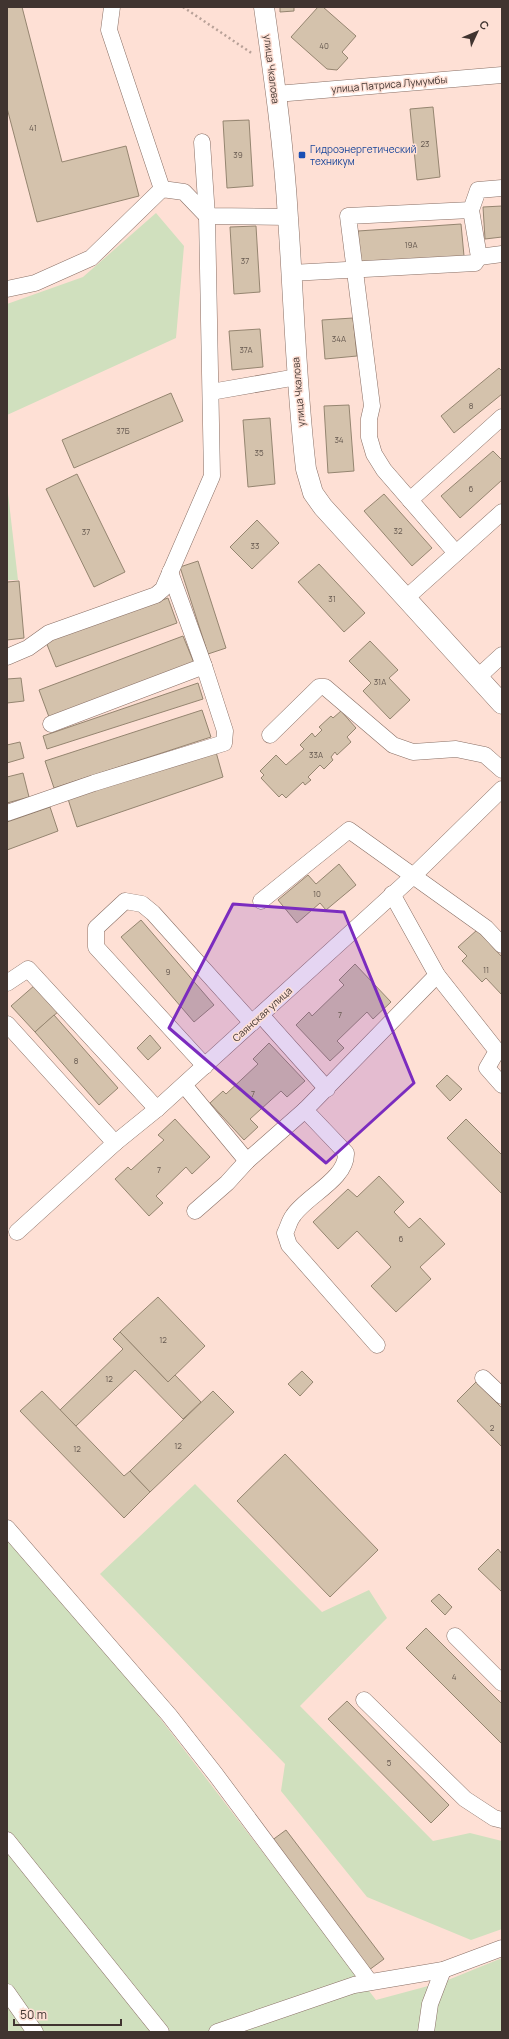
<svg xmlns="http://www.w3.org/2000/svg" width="509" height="2039" viewBox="0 0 509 2039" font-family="Manrope,sans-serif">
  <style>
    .green { fill: #d0e0be }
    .building { fill: #d4c2ac; stroke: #958570 }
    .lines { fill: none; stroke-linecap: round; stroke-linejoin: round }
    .minor-casing { stroke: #896f65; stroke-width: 17 }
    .major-casing { stroke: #896f65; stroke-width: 21 }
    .path { stroke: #b8a198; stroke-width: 2.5; stroke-dasharray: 2 3; stroke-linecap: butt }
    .minor { stroke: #fff; stroke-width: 16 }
    .major { stroke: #fff; stroke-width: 20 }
    .marked { fill: #7b2cbf; fill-opacity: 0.2; stroke: #7b2cbf; stroke-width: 3; stroke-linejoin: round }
    .transit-dot { fill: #1a4fb4; stroke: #fee0d5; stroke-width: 1.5 }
    .labels { text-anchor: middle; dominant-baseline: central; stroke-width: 3; stroke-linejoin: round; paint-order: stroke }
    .number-label { font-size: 8px; fill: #65584f }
    .street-label { font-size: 10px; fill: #403430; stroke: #fee0d5 }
    .transit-label { font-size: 10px; fill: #164399; stroke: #fee0d5; text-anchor: start }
  </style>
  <rect width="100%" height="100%" fill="#fee0d5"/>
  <g class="green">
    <path d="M156,213L184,246L176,338L7,415V304L83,277Z"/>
    <path d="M7,485L18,580H7Z"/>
    <path d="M195,1484L322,1612L369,1590L387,1618L300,1706L433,1841L470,1833L502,1841V1929L471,1940L367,1897L281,1791L285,1764L100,1574Z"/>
    <path d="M7,1536L143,1696L376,2000L443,1982L502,1958V2032H7Z"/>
  </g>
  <g class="building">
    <path d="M7,7H22L62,162L126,146L139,196L37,222L7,108Z"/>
    <path d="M280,7H294V11L280,12Z"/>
    <path d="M318,7H323L356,36L342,52L348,58L337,70L327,69L291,37Z"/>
    <path d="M433,107L440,177L417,180L410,109Z"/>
    <path d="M249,120L253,186L227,188L223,121Z"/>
    <path d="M502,206V237L485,239L483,207Z"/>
    <path d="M461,224L464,256L360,264L358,231Z"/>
    <path d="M256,226L260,292L234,294L230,227Z"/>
    <path d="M353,318L357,356L325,359L322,320Z"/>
    <path d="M260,329L263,367L232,370L229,331Z"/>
    <path d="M499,368L502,371V394L454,433L441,416Z"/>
    <path d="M171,393L183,421L74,468L62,440Z"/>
    <path d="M349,405L354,471L328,473L324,406Z"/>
    <path d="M270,418L275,484L248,487L243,420Z"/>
    <path d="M493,451L502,460V480L460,518L441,496Z"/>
    <path d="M77,474L125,572L94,587L46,489Z"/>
    <path d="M384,494L432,548L412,566L364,511Z"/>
    <path d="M257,520L279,543L252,569L230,547Z"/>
    <path d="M198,561L226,648L208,654L180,567Z"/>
    <path d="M319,564L365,613L344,632L298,582Z"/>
    <path d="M19,581L24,638L7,640V582Z"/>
    <path d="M168,598L177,623L56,667L46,642Z"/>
    <path d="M183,636L194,663L49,717L39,690Z"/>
    <path d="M370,641L398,670L389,678L410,700L390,719L363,691L371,683L349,661Z"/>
    <path d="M21,678L24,701L7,703V679Z"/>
    <path d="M198,683L203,699L47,749L43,736Z"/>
    <path d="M202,710L211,737L54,788L45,761Z"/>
    <path d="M341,711L356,728L347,737L351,742L337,755L335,752L331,757L333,760L324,769L320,765L308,777L311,780L305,785L303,782L286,798L282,794L279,797L261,778L264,775L260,771L276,755L286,765L304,749L300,745L312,733L315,737L322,730L319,727L331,716L333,718Z"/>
    <path d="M20,742L24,758L7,763V745Z"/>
    <path d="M216,752L223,777L77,827L68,799Z"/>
    <path d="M23,773L29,797L7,803V777Z"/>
    <path d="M50,807L58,831L7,850V822Z"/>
    <path d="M339,864L356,885L326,910L320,903L297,923L278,900L308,875L316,884Z"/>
    <path d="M141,920L214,1005L194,1022L121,937Z"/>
    <path d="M477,930L502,957V995L486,978L482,982L462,961L467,956L458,947Z"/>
    <path d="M355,964L391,1002L373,1019L367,1012L337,1041L344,1048L330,1061L296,1025L309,1012L312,1016L344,985L339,980Z"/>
    <path d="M35,985L59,1011L35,1032L11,1006Z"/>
    <path d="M54,1015L118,1088L99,1105L35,1032Z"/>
    <path d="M150,1035L161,1048L148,1060L137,1048Z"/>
    <path d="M269,1043L305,1081L287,1097L281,1091L250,1119L258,1127L244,1140L210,1103L223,1091L226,1094L258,1064L253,1059Z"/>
    <path d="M447,1075L462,1089L450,1101L436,1086Z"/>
    <path d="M175,1119L210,1157L192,1174L186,1167L156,1196L163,1203L149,1216L115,1179L128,1167L131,1170L164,1140L158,1135Z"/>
    <path d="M466,1119L502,1155V1194L447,1138Z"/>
    <path d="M379,1176L404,1202L394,1212L409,1228L420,1218L445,1244L420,1267L431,1279L396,1312L371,1286L391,1267L357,1231L338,1249L313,1222L348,1189L357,1197Z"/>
    <path d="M158,1297L205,1346L168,1382L120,1332Z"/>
    <path d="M120,1332L168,1382L175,1375L201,1402L183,1419L135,1370L76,1426L60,1410L123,1349L113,1339Z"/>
    <path d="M302,1371L313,1382L300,1396L288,1384Z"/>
    <path d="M476,1382L502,1408V1447L457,1401Z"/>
    <path d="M42,1391L124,1476L130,1471L150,1492L124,1518L20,1411Z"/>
    <path d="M213,1391L234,1412L150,1492L130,1471Z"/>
    <path d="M285,1454L378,1550L330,1597L237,1501Z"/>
    <path d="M498,1549L502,1554V1592L478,1569Z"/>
    <path d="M439,1594L452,1607L445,1615L431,1601Z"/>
    <path d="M426,1628L502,1704V1744L406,1648Z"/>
    <path d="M347,1701L449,1805L431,1823L328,1719Z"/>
    <path d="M286,1830L384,1959L369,1970L271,1841Z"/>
  </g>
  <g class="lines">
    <defs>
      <g id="minor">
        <path d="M112,7L109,30L162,189"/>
        <path d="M276,94L502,75"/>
        <path d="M479,257L502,254"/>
        <path d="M291,273L475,263L479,257L471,210L478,190L502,188"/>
        <path d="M7,289L35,283L91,258L162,189L184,192L207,216L288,217"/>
        <path d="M211,392L297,377"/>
        <path d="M410,500L502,417"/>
        <path d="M456,553L384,470L374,454L369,437V419L372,406L348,216L471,210"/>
        <path d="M405,599L502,512"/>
        <path d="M7,657L28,648L49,633L156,595L163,589L212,476L207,216L202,142"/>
        <path d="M478,677L502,655"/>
        <path d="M51,724L204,666L170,572"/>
        <path d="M270,735L319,687H325L393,745L413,752L456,749L485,755L502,770"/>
        <path d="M7,813L94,783L224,743L225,731L204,666"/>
        <path d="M392,894L437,975L497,1051L487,1068L502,1085"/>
        <path d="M261,901L349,830L486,928L502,945"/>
        <path d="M7,983L28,969L157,1109"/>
        <path d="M261,1015L327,1089"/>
        <path d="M7,1024L115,1143"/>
        <path d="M205,1066L96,947V928L125,901L142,904L153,913L252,1023"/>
        <path d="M184,1085L247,1161L305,1110"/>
        <path d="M195,1211L227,1183L247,1161"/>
        <path d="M17,1232L115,1143L157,1109L412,877L502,789"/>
        <path d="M377,1345L289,1245L285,1233C288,1228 289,1221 293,1216C306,1196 347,1179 346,1153L305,1110L437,975"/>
        <path d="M483,1378L502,1396"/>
        <path d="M7,1528L169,1715L216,1775L370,1982"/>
        <path d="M455,1636L502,1683"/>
        <path d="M364,1700L465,1799L494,1818L502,1820"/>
        <path d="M7,1840L161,2032"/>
        <path d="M7,1992L35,2032"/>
        <path d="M217,2032L354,1985L443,1970L502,1948"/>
        <path d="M426,2032L430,2004L443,1970"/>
      </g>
      <path id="major" d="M264,7C274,77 284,147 288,218C294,302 296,386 306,469L313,493L323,507L502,704"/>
    </defs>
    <use href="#minor" class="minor-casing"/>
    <use href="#major" class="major-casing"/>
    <path class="path" d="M183,7L253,54"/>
    <use href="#minor" class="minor"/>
    <use href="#major" class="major"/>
  </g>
  <path class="marked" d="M233,904L344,912L414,1083L326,1163L169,1028Z"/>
  <rect class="transit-dot" x="298" y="151" width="8" height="8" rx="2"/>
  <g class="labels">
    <g class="number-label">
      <text x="324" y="45">40</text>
      <text x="33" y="127">41</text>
      <text x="425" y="143">23</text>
      <text x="238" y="154">39</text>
      <text x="411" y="244">19А</text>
      <text x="245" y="260">37</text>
      <text x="339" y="338">34А</text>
      <text x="246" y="349">37А</text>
      <text x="471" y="405">8</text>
      <text x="123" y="430">37Б</text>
      <text x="339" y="439">34</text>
      <text x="259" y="452">35</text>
      <text x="471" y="488">6</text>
      <text x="398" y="530">32</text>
      <text x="86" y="531">37</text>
      <text x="255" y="545">33</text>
      <text x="332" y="598">31</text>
      <text x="380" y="681">31А</text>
      <text x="316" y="754">33А</text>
      <text x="317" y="893">10</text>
      <text x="486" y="969">11</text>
      <text x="168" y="971">9</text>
      <text x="340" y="1014">7</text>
      <text x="76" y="1060">8</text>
      <text x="253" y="1093">7</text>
      <text x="159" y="1169">7</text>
      <text x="401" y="1238">6</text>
      <text x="163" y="1339">12</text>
      <text x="109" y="1378">12</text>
      <text x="492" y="1427">2</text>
      <text x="178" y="1445">12</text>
      <text x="77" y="1448">12</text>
      <text x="454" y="1676">4</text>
      <text x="389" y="1762">5</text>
    </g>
    <g class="street-label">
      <text transform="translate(272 69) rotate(83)">улица Чкалова</text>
      <text transform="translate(389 84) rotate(-5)">улица Патриса Лумумбы</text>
      <text transform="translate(298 392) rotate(-95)">улица Чкалова</text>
      <text transform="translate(262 1014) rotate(-42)">Саянская улица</text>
    </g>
    <g class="transit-label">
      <text x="310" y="149">Гидроэнергетический<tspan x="310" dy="12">техникум</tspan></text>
    </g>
  </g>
  <rect width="509" height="2039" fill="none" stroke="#403430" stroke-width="16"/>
  <g transform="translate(477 32) rotate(46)" stroke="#fee0d5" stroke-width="3" paint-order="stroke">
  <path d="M0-3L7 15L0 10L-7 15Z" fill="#403430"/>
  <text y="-6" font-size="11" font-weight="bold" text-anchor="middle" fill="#403430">С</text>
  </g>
  <path d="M14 2019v6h107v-6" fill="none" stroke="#403430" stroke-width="2"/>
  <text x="20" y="2019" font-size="12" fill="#403430" stroke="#fee0d5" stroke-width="3" paint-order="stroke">50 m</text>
</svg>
